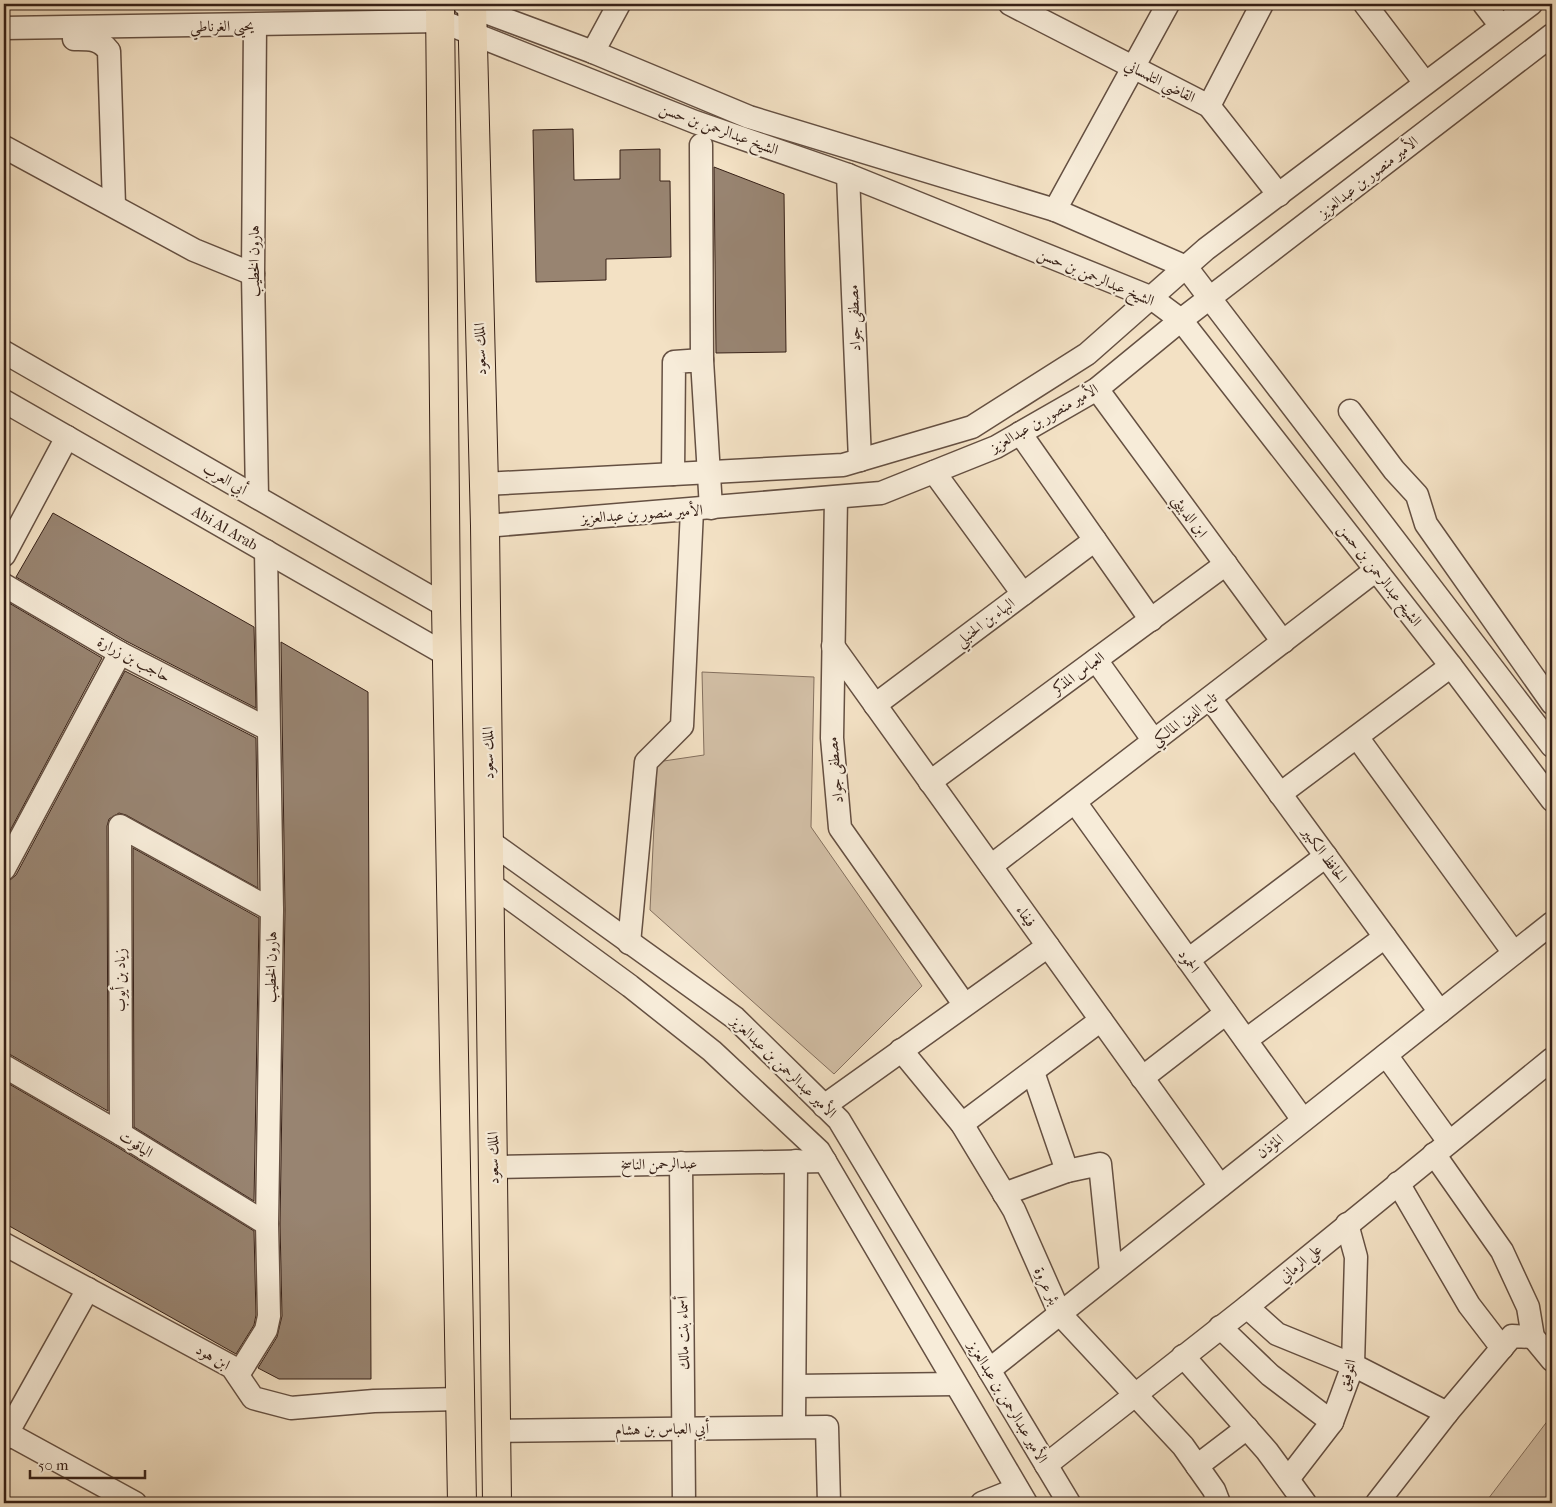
<svg xmlns="http://www.w3.org/2000/svg" width="1556" height="1507" viewBox="0 0 1556 1507" font-family="'IM FELL French Canon',Amiri,serif">
  <style>
    .green { fill: #d3c0a7; stroke: #84705f }
    .building { fill: #988471; stroke: #362017 }
    .lines { fill: none; stroke-linecap: round; stroke-linejoin: round }
    .minor-casing { stroke: #655042; stroke-width: 25 }
    .major-casing { stroke: #362017; stroke-width: 30 }
    .minor { stroke: #f7ecd9; stroke-width: 22 }
    .major { stroke: #f3e1c4; stroke-width: 28 }
    .labels { text-anchor: middle; dominant-baseline: central; stroke-width: 4.5; stroke-linejoin: round; paint-order: stroke }
    .street-label { font-size: 15px; fill: #362017; stroke: #f7ecd9 }
  </style>
  <rect width="100%" height="100%" fill="#f3e1c4"/>
  <filter id="stains"><feTurbulence type="fractalNoise" baseFrequency=".004" numOctaves="4"/><feColorMatrix values="0 0 0 0 .2 0 0 0 0 .09 0 0 0 0 .02 0 0 0 .5 -.17"/></filter>
  <radialGradient id="worn" r=".72"><stop offset=".6" stop-color="#630" stop-opacity="0"/><stop offset="1" stop-color="#630" stop-opacity=".3"/></radialGradient>
  <g class="green">
    <path d="M702,672L814,677L811,827L922,986L834,1074L650,910L657,762L704,755Z"/>
    <path d="M1552,1415V1503H1485Z"/>
  </g>
  <g class="building">
    <path d="M573,129L574,180L620,179V150L660,149V181H670L671,257L606,259V280L536,282L533,130Z"/>
    <path d="M714,167L784,194L786,352L716,353Z"/>
    <path d="M53,513L254,627L256,708L126,641L16,577Z"/>
    <path d="M4,600L102,658L4,842Z"/>
    <path d="M281,642L368,692L371,1379H279L258,1368L277,1337L282,1316L280,1224L285,910Z"/>
    <path d="M125,671L256,738L258,888L126,815L119,813L109,819L107,826L108,1111L11,1055L4,1053V882L10,880L16,875Z"/>
    <path d="M133,848L259,918L254,1201L134,1127Z"/>
    <path d="M4,1081L114,1145L254,1231L256,1315L254,1325L236,1354L4,1223Z"/>
  </g>
  <g class="lines">
    <defs>
      <g id="minor">
        <path d="M464,4L593,52L749,117L1055,210L1186,267L1552,746"/>
        <path d="M1010,4L1209,106L1279,195"/>
        <path d="M1365,4L1425,83"/>
        <path d="M1484,4L1501,26"/>
        <path d="M255,25L253,274L257,497"/>
        <path d="M4,28L441,21L695,122L848,175L1150,297L1181,320L1451,666L1552,800"/>
        <path d="M74,39C89,39 99,38 109,51L114,205"/>
        <path d="M593,52L619,4"/>
        <path d="M1209,106L1262,4"/>
        <path d="M701,145L702,360"/>
        <path d="M4,147L194,250L253,274"/>
        <path d="M848,175L860,460"/>
        <path d="M1055,210L1168,4"/>
        <path d="M4,352L446,606"/>
        <path d="M1097,389L1283,642"/>
        <path d="M4,401L447,655"/>
        <path d="M1350,411L1394,470L1417,495L1426,524L1552,703"/>
        <path d="M1020,433L1151,620"/>
        <path d="M934,472L1023,594"/>
        <path d="M673,474L674,362L702,360L711,508"/>
        <path d="M484,484L843,465L972,427L1087,354L1206,249L1531,4"/>
        <path d="M836,498L832,738L840,828L964,1004"/>
        <path d="M485,526L881,493L996,447L1097,389L1181,320L1552,35"/>
        <path d="M4,555L67,437"/>
        <path d="M4,585L120,653L268,729"/>
        <path d="M833,646L1220,1186"/>
        <path d="M1096,660L1154,741"/>
        <path d="M1210,698L1440,1012"/>
        <path d="M875,705L1095,540"/>
        <path d="M1357,737L1514,953"/>
        <path d="M930,782L1226,564"/>
        <path d="M1280,794L1451,666"/>
        <path d="M1075,802L1303,1120"/>
        <path d="M489,841L735,1018L839,1120L1069,1503"/>
        <path d="M991,866L1376,570"/>
        <path d="M4,869L120,653"/>
        <path d="M489,883L630,986L712,1051L819,1151L1026,1503"/>
        <path d="M629,943L646,762L682,726L692,510"/>
        <path d="M1188,960L1326,856"/>
        <path d="M1246,1040L1385,937"/>
        <path d="M901,1050L962,1124L1014,1210L1060,1314L1183,1446L1214,1490L1219,1503"/>
        <path d="M1386,1055L1449,1142"/>
        <path d="M4,1066L121,1134L267,1224"/>
        <path d="M1033,1072L1067,1171L1100,1164L1111,1272"/>
        <path d="M1142,1078L1226,1013"/>
        <path d="M824,1106L1048,946"/>
        <path d="M962,1124L1101,1020"/>
        <path d="M121,1134L120,826L272,910"/>
        <path d="M1434,1154L1502,1251L1528,1307L1533,1337L1552,1360"/>
        <path d="M681,1163L684,1503"/>
        <path d="M493,1167L825,1161"/>
        <path d="M1398,1183L1469,1305L1502,1348"/>
        <path d="M1004,1194L1067,1171"/>
        <path d="M4,1244L232,1367L253,1398L291,1408L374,1401L460,1399"/>
        <path d="M1247,1307L1277,1334L1353,1365L1447,1413"/>
        <path d="M1220,1327L1270,1375L1332,1422"/>
        <path d="M1183,1356L1267,1451L1305,1503"/>
        <path d="M989,1370L1552,923"/>
        <path d="M238,1375L266,1330L269,1316L267,1224L272,910L266,551"/>
        <path d="M795,1386L955,1384"/>
        <path d="M794,1426L796,1161"/>
        <path d="M496,1431L827,1427L829,1503"/>
        <path d="M7,1433L135,1503"/>
        <path d="M4,1439L88,1289"/>
        <path d="M1046,1465L1247,1307L1552,1059"/>
        <path d="M1197,1466L1247,1428"/>
        <path d="M1288,1479L1332,1422L1353,1365L1356,1257L1347,1224"/>
        <path d="M982,1503L1017,1489"/>
        <path d="M1377,1503L1447,1413L1512,1336L1533,1337"/>
      </g>
      <g id="major">
        <path d="M440,4L446,606L462,1503"/>
        <path d="M472,4L485,526L497,1503"/>
      </g>
    </defs>
    <use href="#minor" class="minor-casing"/>
    <use href="#major" class="major-casing"/>
    <use href="#minor" class="minor"/>
    <use href="#major" class="major"/>
  </g>
  <g class="labels">
    <g class="street-label">
      <text transform="translate(222 26) rotate(-1)">يحيى الغرناطي</text>
      <text transform="translate(1160 81) rotate(27)">القاضي التلمساني</text>
      <text transform="translate(719 129) rotate(20)">الشيخ عبدالرحمن بن حسن</text>
      <text transform="translate(1368 177) rotate(-38)">الأمير منصور بن عبدالعزيز</text>
      <text transform="translate(254 261) rotate(-90)">هارون الخطيب</text>
      <text transform="translate(1096 277) rotate(23)">الشيخ عبدالرحمن بن حسن</text>
      <text transform="translate(854 318) rotate(-92)">مصطفى جواد</text>
      <text transform="translate(480 349) rotate(-92)">الملك سعود</text>
      <text transform="translate(1044 418) rotate(-30)">الأمير منصور بن عبدالعزيز</text>
      <text transform="translate(225 479) rotate(30)">أبي العرب</text>
      <text transform="translate(642 514) rotate(-4)">الأمير منصور بن عبدالعزيز</text>
      <text transform="translate(1190 516) rotate(54)">ابن الدبيثي</text>
      <text transform="translate(225 528) rotate(30)">Abi Al Arab</text>
      <text transform="translate(1380 575) rotate(52)">الشيخ عبدالرحمن بن حسن</text>
      <text transform="translate(985 622) rotate(-37)">البهاء بن الحنبلي</text>
      <text transform="translate(134 659) rotate(28)">حاجب بن زرارة</text>
      <text transform="translate(1078 673) rotate(-36)">العباس المذكر</text>
      <text transform="translate(1184 719) rotate(-37)">تاج الدين المالكي</text>
      <text transform="translate(488 753) rotate(-91)">الملك سعود</text>
      <text transform="translate(835 770) rotate(-95)">مصطفى جواد</text>
      <text transform="translate(1325 855) rotate(54)">الحافظ الكبير</text>
      <text transform="translate(1026 916) rotate(54)">فيفاء</text>
      <text transform="translate(1189 961) rotate(54)">الحمود</text>
      <text transform="translate(271 967) rotate(-89)">هارون الخطيب</text>
      <text transform="translate(120 980) rotate(-90)">زياد بن أيوب</text>
      <text transform="translate(784 1067) rotate(44)">الأمير عبدالرحمن بن عبدالعزيز</text>
      <text transform="translate(136 1144) rotate(32)">الياقوت</text>
      <text transform="translate(1270 1146) rotate(-38)">المؤذن</text>
      <text transform="translate(493 1158) rotate(-91)">الملك سعود</text>
      <text transform="translate(659 1164) rotate(-1)">عبدالرحمن الناسخ</text>
      <text transform="translate(1300 1263) rotate(-40)">علي الرماني</text>
      <text transform="translate(1047 1286) rotate(66)">بئر عروة</text>
      <text transform="translate(683 1333) rotate(-91)">أسماء بنت مالك</text>
      <text transform="translate(213 1357) rotate(30)">ابن هود</text>
      <text transform="translate(1347 1375) rotate(-75)">التوفيق</text>
      <text transform="translate(1008 1402) rotate(59)">الأمير عبدالرحمن بن عبدالعزيز</text>
      <text transform="translate(662 1429) rotate(-1)">أبي العباس بن هشام</text>
    </g>
  </g>
  <rect width="1556" height="1507" fill="none" stroke="#f3e1c4" stroke-width="20"/>
  <rect x="5" y="5" width="1546" height="1497" fill="none" stroke="#362017" stroke-width="2.5"/>
  <rect x="10" y="10" width="1536" height="1487" fill="none" stroke="#362017"/>
  <path d="M30 1470v8h115v-8" fill="none" stroke="#362017" stroke-width="2.5"/>
  <text x="38" y="1470" font-size="15" fill="#362017" stroke="#f7ecd9" stroke-width="4" paint-order="stroke">50 m</text>
  <rect width="100%" height="100%" filter="url(#stains)"/>
  <rect width="100%" height="100%" fill="url(#worn)"/>
</svg>
